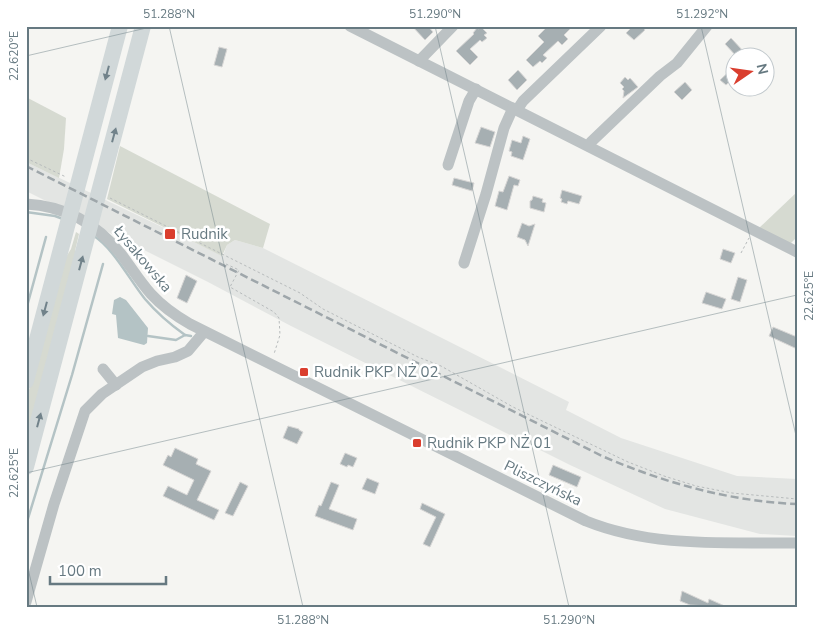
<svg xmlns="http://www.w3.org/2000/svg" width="823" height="633" viewBox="0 0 823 633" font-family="'Nunito Sans',sans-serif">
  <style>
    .built { fill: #e3e5e3 }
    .green { fill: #d6dad1 }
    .water { fill: #b4c3c5 }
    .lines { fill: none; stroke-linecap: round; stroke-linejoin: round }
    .stream { stroke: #b4c3c5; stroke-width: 2.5 }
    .building { fill: #a6afb2; stroke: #d7d6d5 }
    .path { stroke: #b7bbbc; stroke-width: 1; stroke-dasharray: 2.5 2.5; stroke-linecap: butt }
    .minor { stroke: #bcc2c4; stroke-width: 11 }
    .highway { stroke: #d1d8d9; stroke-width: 16 }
    .rail { stroke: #9ea6aa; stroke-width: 2.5; stroke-dasharray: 8 4; stroke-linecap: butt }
    .oneway { fill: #71828a }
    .ticks { fill: none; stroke: #667981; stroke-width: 1; stroke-opacity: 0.45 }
    .poi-dot { fill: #da3e2e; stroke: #fff; stroke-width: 2 }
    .labels { text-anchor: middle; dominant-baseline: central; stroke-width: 5; stroke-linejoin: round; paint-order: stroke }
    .poi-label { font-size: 15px; fill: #667981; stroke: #fff; text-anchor: start }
    .street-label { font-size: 15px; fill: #667981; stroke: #fff }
    .neatline { fill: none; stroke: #667981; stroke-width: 2 }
    .ticks-label { font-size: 12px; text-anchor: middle; fill: #667981 }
  </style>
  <rect width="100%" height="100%" fill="#f5f5f2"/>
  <path class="built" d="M26,162L223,256L227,245L235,240L263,248L569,402L566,410L621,438L737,476L797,479V536L760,534L665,509L570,465L291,326L208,282L26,191Z"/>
  <g class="green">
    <path d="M26,97L66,118L64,149L59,178L26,162Z"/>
    <path d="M120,146L270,224L263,248L235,240L227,245L222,256L107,199Z"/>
    <path d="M797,192V237L790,244L759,228Z"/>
    <path d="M76,232L79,234L75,251V265L26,449V401L63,262L71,249Z"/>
  </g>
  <path class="water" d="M120,297L126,300L148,328L147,343L144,345L118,338L116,315L112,314L114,300Z"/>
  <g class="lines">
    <g class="stream">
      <path d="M26,212L55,216L63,219"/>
      <path d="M94,236C114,249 129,279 145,299C156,312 171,325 185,335"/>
      <path d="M26,310L46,237"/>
      <path d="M148,336L176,340L185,335L191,336"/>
      <path d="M26,525L72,375L103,264"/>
    </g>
  </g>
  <g class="building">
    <path d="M412,26H428L433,32L425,40Z"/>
    <path d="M548,26H573L564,35L568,39L562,45L558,41L543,55L547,58L542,63L540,61L533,67L526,60L544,42L538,36Z"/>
    <path d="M633,26H642L645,30L634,40L626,33Z"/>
    <path d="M481,27L487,33L484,35L487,38L482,42L480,40L470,49L478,57L470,65L456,51L474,34L473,33L477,28L479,29Z"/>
    <path d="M731,38L745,53L740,58H738L725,44Z"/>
    <path d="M219,47L227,49L222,67L214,65Z"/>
    <path d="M736,65V76L726,85L720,80Z"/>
    <path d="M518,70L527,80L517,90L508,80Z"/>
    <path d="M625,77L628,80L630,78L638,87L623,98L624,91L622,89L624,87L620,83Z"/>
    <path d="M685,82L692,90L682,100L674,92Z"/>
    <path d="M481,127L495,132L490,147L475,143Z"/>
    <path d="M523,136L530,139L523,160L511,156L512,152L509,151L512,140L521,143Z"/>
    <path d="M509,176L520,180L518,186L514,185L507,210L495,206L499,191L503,192Z"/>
    <path d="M454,178L474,183L472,191L452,185Z"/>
    <path d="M562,190L582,196L579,204L568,201L567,204L561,202L562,199L560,198Z"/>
    <path d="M533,196L543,199L542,202L546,203L544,212L530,208V201L532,200Z"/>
    <path d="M522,223L529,226L535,224L528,246L525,240L517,237Z"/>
    <path d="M723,249L735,253L731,263L720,259Z"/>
    <path d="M186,275L197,281L187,303L177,298Z"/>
    <path d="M738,277L747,280L740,302L731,299Z"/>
    <path d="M706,292L726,299L722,309L702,303Z"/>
    <path d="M773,327L797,337V349L769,336Z"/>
    <path d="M288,426L299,429V430L303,432L297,444L283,438Z"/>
    <path d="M175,448L198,459L196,464L211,471L197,500L219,510L214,520L163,496L168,486L187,495L194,480L163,465L168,455L171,457Z"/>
    <path d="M345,453L357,458L353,467L348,465L347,467L340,464Z"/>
    <path d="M553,465L581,477L577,487L549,475Z"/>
    <path d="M367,478L379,483L375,494L362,489Z"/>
    <path d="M240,482L248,486L233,516L225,513Z"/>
    <path d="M331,482L339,485L329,509L357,519L353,530L315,516L319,505L321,506Z"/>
    <path d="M422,503L445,514L430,547L423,544L436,517L420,509Z"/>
    <path d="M682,591L708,603L709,599L727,607L690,605L680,601Z"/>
  </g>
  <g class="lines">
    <g class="path">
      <path d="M216,28V26"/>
      <path d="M26,158L66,177"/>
      <path d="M110,198L300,293L323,309L418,357L441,366L513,407L628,462L664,476L696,486L732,493L797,499"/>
      <path d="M741,253L749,238"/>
      <path d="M226,264L239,270L230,287L274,312L279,318L280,335L274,354"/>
    </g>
    <g class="minor">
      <path d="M350,26L797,252"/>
      <path d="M419,61L453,26"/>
      <path d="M517,110L523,101L601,26"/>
      <path d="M589,146L591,142L660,76L677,63L707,26"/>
      <path d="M448,165L469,101L476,89"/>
      <path d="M26,204C65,206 97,224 121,254C131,267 140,282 151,294C162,306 176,316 190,324L586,521C653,548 725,542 797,543"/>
      <path d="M464,263L486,194L504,128L513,108"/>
      <path d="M103,369L116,385"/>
      <path d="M26,602L54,504L85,411L102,394L142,367L157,361L175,357L188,351L204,332"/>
    </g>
    <g class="highway">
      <path d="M26,381L120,26"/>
      <path d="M26,467L143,26"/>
    </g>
    <path class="rail" d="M26,166L602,456C665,483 728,501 797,504"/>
  </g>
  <defs><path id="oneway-solid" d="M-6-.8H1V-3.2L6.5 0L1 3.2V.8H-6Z" transform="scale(1.25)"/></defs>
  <g class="oneway">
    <use href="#oneway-solid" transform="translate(107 73) rotate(105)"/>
    <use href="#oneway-solid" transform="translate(114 135) rotate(-75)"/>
    <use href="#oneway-solid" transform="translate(81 263) rotate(-75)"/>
    <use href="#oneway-solid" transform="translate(45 309) rotate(105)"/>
    <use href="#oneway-solid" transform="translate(39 420) rotate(-75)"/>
  </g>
  <path class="ticks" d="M169,26L303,607M435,26L569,607M701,26L797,440M26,56L155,26M26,473L797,295M26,560L37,607"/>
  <g class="poi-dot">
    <rect x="164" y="228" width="12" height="12" rx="2.5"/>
    <rect x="299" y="367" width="10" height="10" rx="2.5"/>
    <rect x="412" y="438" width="10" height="10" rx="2.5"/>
  </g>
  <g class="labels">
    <g class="poi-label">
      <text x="181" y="234">Rudnik</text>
      <text x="314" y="372">Rudnik PKP NŻ 02</text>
      <text x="427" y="443">Rudnik PKP NŻ 01</text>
    </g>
    <g class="street-label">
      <text transform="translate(143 259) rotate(50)">Łysakowska</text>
      <text transform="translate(543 483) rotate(26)">Pliszczyńska</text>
    </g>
  </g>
  <rect width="823" height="633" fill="none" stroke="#ffffff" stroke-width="55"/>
  <g transform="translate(750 72) rotate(77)"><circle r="24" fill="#ffffff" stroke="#c2c9cd"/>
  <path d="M0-4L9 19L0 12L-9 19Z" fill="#da3e2e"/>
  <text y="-8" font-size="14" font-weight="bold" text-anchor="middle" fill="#667981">N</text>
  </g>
  <path d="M50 576v8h116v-8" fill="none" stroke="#667981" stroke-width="2.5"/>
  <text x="58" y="576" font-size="15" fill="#667981" stroke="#ffffff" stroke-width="4" paint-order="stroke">100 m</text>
  <rect x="28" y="28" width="768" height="578" class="neatline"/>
  <g class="ticks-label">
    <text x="169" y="18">51.288°N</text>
    <text x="435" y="18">51.290°N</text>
    <text x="702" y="18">51.292°N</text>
    <text transform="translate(14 56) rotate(-90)" y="4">22.620°E</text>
    <text transform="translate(809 296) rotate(-90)" y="4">22.625°E</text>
    <text transform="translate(14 473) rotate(-90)" y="4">22.625°E</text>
    <text x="303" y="624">51.288°N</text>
    <text x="569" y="624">51.290°N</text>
  </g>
</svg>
